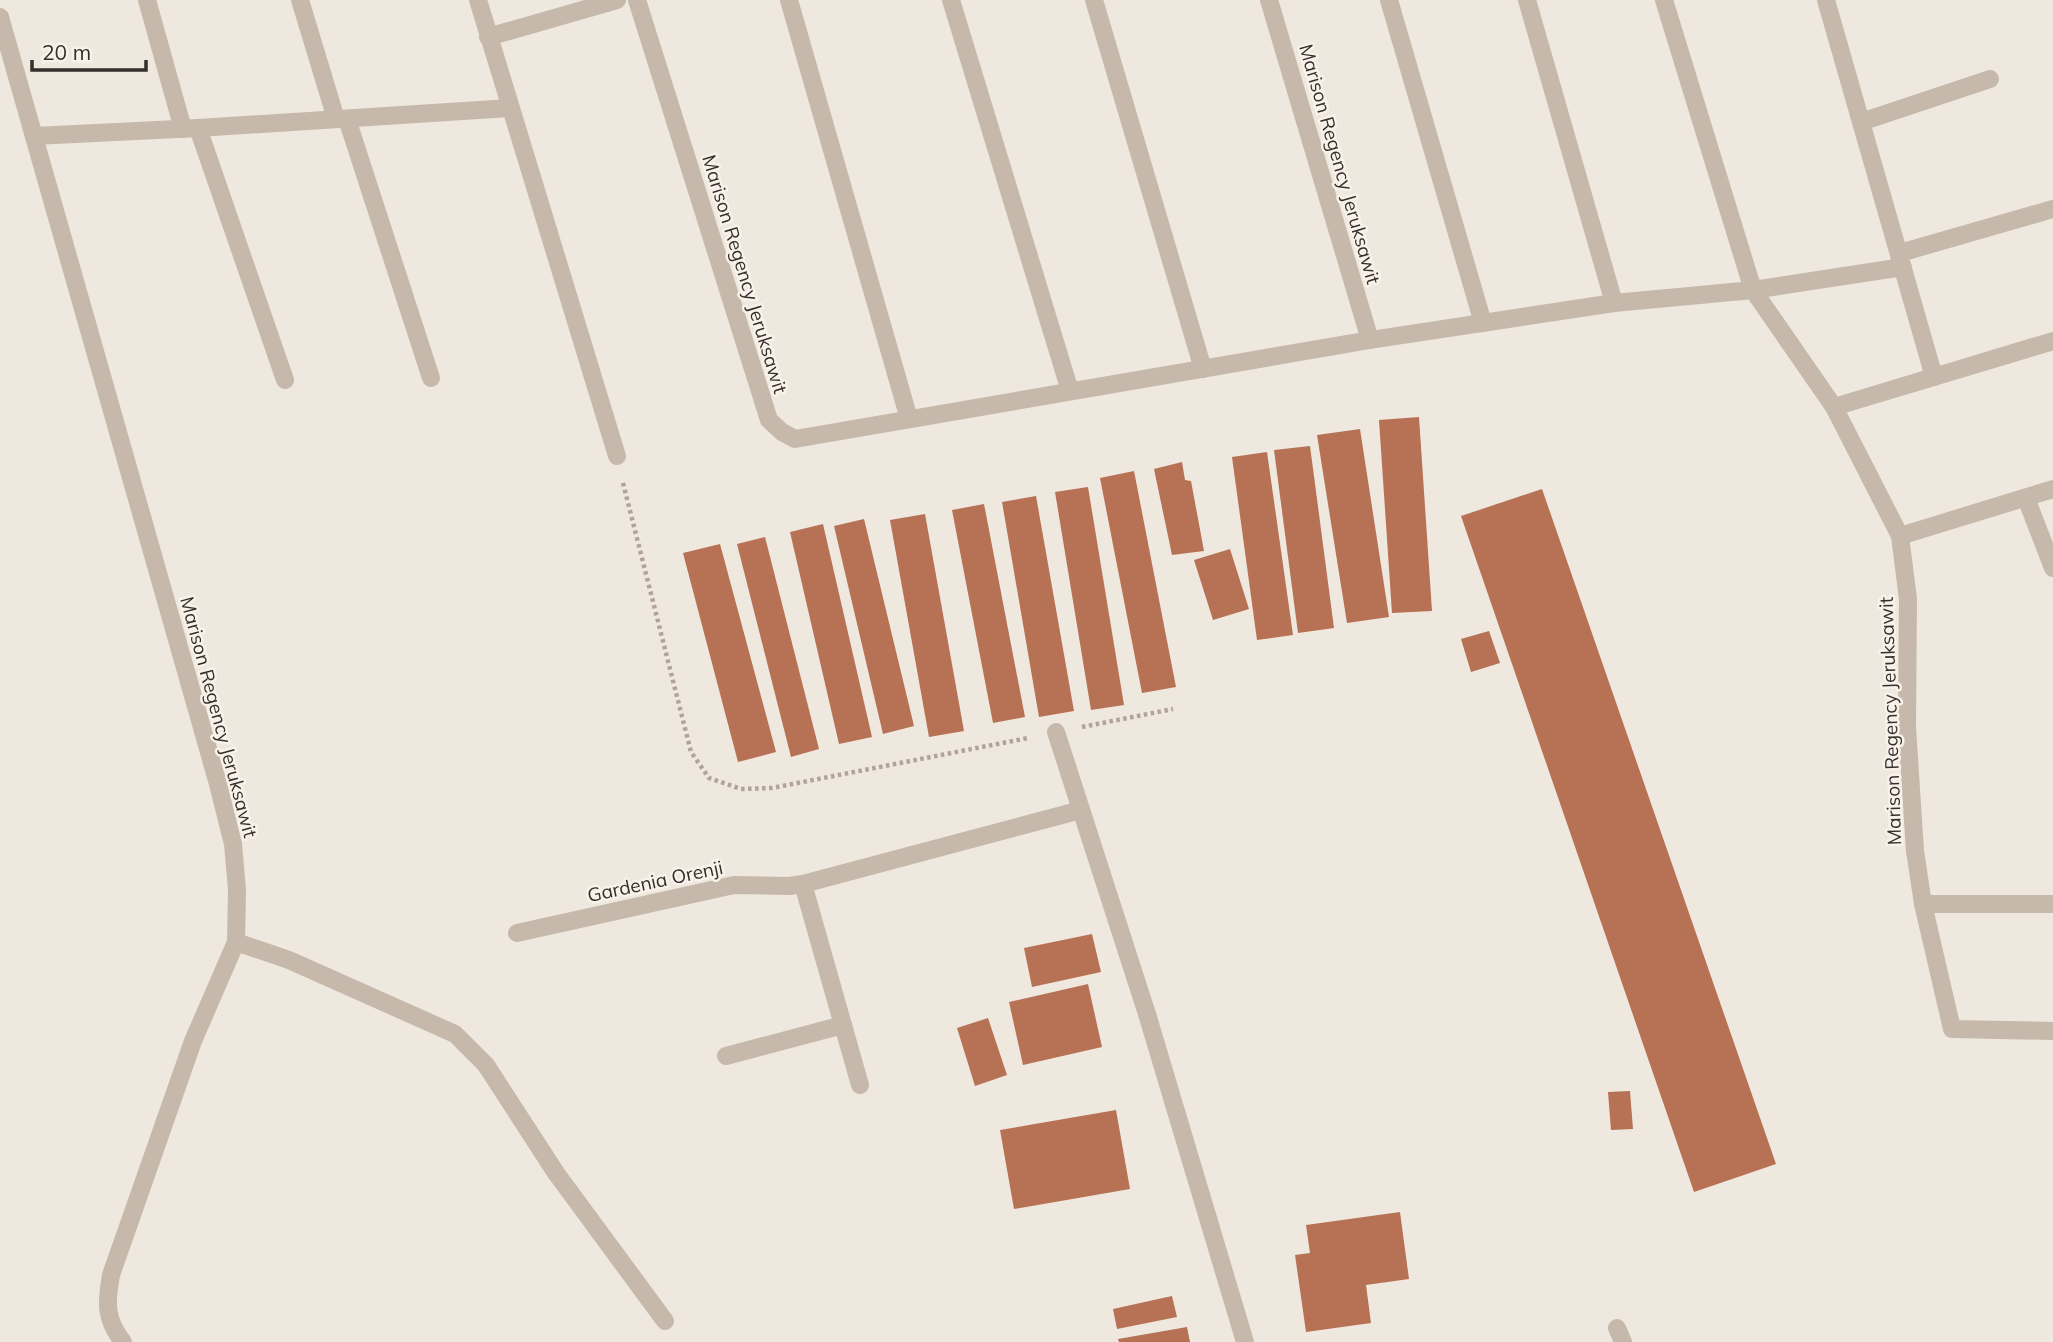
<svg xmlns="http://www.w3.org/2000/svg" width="2053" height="1342" viewBox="0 0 2053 1342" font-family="Mulish,sans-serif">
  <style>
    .building { fill: #b77155 }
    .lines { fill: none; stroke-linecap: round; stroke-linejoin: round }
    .path { stroke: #b2a396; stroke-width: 4.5; stroke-dasharray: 3.5 3.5; stroke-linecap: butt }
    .minor { stroke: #c6b9ab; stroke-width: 18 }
    .labels { text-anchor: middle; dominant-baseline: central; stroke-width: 5; stroke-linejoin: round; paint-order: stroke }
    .street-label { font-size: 19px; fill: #352e2a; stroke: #f8f2ea }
  </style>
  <rect width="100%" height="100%" fill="#efe8de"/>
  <g class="building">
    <path d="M1419,417L1432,611L1392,613L1379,420Z"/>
    <path d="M1360,429L1389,617L1347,623L1317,435Z"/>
    <path d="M1310,446L1334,628L1298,633L1274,450Z"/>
    <path d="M1267,452L1293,635L1257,640L1232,457Z"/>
    <path d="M1182,462L1185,480L1191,481L1204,551L1172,555L1154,469Z"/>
    <path d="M1134,471L1176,687L1142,693L1100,478Z"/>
    <path d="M1088,487L1124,705L1091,710L1055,492Z"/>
    <path d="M1542,489L1776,1164L1694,1192L1461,516Z"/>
    <path d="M1036,496L1074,711L1039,717L1002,502Z"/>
    <path d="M984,504L1025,717L993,723L952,510Z"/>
    <path d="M925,514L964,731L929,737L890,520Z"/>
    <path d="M864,519L914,726L883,734L834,526Z"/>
    <path d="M823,524L872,737L839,744L790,532Z"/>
    <path d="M765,537L819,749L791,757L737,544Z"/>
    <path d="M720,544L776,752L738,762L683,553Z"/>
    <path d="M1230,549L1249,609L1213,620L1194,560Z"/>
    <path d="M1489,631L1500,663L1471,672L1461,639Z"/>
    <path d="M1092,934L1101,972L1032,987L1024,948Z"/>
    <path d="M1088,984L1102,1047L1023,1065L1009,1002Z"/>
    <path d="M988,1018L1007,1075L975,1086L957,1028Z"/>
    <path d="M1630,1091L1633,1129L1611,1130L1608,1092Z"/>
    <path d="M1116,1110L1130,1189L1014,1209L1000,1130Z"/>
    <path d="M1400,1212L1409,1279L1366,1285L1371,1323L1306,1332L1295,1255L1310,1253L1306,1225Z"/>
    <path d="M1172,1296L1177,1317L1117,1329L1113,1309Z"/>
    <path d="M1187,1327L1190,1342H1119L1118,1339Z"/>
  </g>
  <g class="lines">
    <g class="path">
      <path d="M623,483L691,752L709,778L741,789L772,788L1028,738"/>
      <path d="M1082,727L1173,709"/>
    </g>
    <g class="minor">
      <path d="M147,0L183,129"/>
      <path d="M300,0L336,119"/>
      <path d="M478,0L617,456"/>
      <path d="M637,0L769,420L782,432L795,439L1370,340L1614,303L1753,290L1903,267"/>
      <path d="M789,0L909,419"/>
      <path d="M951,0L1070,391"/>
      <path d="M1094,0L1203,369"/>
      <path d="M1269,0L1370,340"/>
      <path d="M1389,0L1483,323"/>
      <path d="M1527,0L1614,303"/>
      <path d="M1664,0L1753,290L1834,407L1900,536L1908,599L1907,727L1915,851L1923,904L1952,1029L2053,1031"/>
      <path d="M1826,0L1934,377"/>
      <path d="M0,17L218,784L233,844L237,890L236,942L193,1041L111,1275C106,1303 105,1319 123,1342"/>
      <path d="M488,37L617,0"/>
      <path d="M347,119L431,378"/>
      <path d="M1861,122L1990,79"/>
      <path d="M198,128L285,380"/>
      <path d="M34,136L198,128L510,108"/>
      <path d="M1900,253L2053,209"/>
      <path d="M1834,407L2053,341"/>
      <path d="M2026,498L2053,568"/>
      <path d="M1900,536L2053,489"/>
      <path d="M1056,732L1147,1014L1245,1342"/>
      <path d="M803,884L860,1085"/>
      <path d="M1923,904H2053"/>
      <path d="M517,933L734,885L789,886L803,884L1081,810"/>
      <path d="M236,942L289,960L455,1034L486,1065L556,1173L665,1321"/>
      <path d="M726,1056L843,1025"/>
      <path d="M1617,1328L1623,1342"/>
    </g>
  </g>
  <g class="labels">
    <g class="street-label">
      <text transform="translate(1340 164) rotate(74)">Marison Regency Jeruksawit</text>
      <text transform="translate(745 274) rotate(73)">Marison Regency Jeruksawit</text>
      <text transform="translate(219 717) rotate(75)">Marison Regency Jeruksawit</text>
      <text transform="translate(1890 721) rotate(-92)">Marison Regency Jeruksawit</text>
      <text transform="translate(655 881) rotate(-12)">Gardenia Orenji</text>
    </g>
  </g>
  <path d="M32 60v10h114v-10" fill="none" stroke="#352e2a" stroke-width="3.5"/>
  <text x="42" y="60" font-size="21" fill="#352e2a" stroke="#f8f2ea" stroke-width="5" paint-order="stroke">20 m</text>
</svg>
